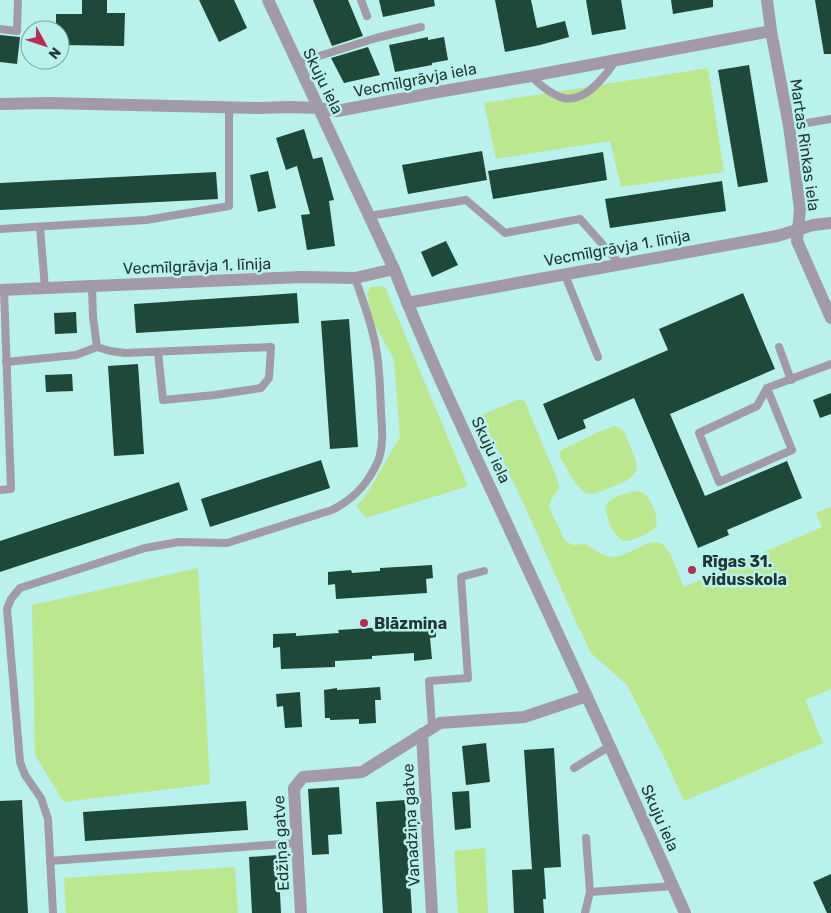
<svg xmlns="http://www.w3.org/2000/svg" width="831" height="913" viewBox="0 0 831 913" font-family="Rubik,sans-serif">
  <style>
    .green { fill: #bbe78e }
    .building { fill: #1d483a }
    .lines { fill: none; stroke-linecap: round; stroke-linejoin: round }
    .lane { stroke: #a299a9; stroke-width: 8 }
    .street { stroke: #a299a9; stroke-width: 12 }
    .poi-dot { fill: #ba2a53; stroke: #b9f1ec; stroke-width: 2 }
    .labels { text-anchor: middle; dominant-baseline: central; stroke-width: 5; stroke-linejoin: round; paint-order: stroke }
    .street-label { font-size: 16px; fill: #1f3634; stroke: #b9f1ec }
    .poi-label { font-size: 16px; font-weight: bold; fill: #1f3634; stroke: #b9f1ec; text-anchor: start }
  </style>
  <rect width="100%" height="100%" fill="#b9f1ec"/>
  <g class="green">
    <path d="M708,68L724,172L621,187L610,141L496,159L484,103Z"/>
    <path d="M377,286L385,287L468,486L366,518L356,506L363,500L400,437L394,359L372,320L367,293L371,287Z"/>
    <path d="M522,399L525,402L557,479L559,488L551,500L549,507L565,541L573,545L586,544L601,554L611,557L620,556L649,543L655,542L663,544L670,553L684,587L822,527L816,513L831,507V689L805,700L823,743L684,801L665,759L627,685L591,653L581,631L579,629L527,511L481,415L517,400Z"/>
    <path d="M615,426L624,431L636,461L637,467L635,473L631,477L626,481L597,493L589,494L584,492L576,484L560,457V452L563,449L601,431Z"/>
    <path d="M636,491C640,492 644,492 646,495C652,501 660,521 655,528C652,532 632,541 627,541C623,541 619,539 617,536C610,530 608,516 605,508C609,496 625,494 636,491Z"/>
    <path d="M198,568L210,784L64,802L35,755L32,605Z"/>
    <path d="M485,848L488,913H458L454,851Z"/>
    <path d="M235,867L238,913H66L64,878Z"/>
  </g>
  <g class="building">
    <path d="M82,0H107V13H125L124,46L60,45V30H56V14H82Z"/>
    <path d="M199,0H234L247,28L219,42Z"/>
    <path d="M313,0H348L363,36L332,46Z"/>
    <path d="M379,0H434L435,6L383,17Z"/>
    <path d="M495,0H531L537,28L565,21L569,37L540,45L505,52Z"/>
    <path d="M586,0H621L626,29L592,35Z"/>
    <path d="M671,0H713V7L673,14Z"/>
    <path d="M815,0H831V54H824Z"/>
    <path d="M0,35L20,37L17,64L0,62Z"/>
    <path d="M428,37V40L444,37L448,60L432,63V65L395,72L389,45Z"/>
    <path d="M368,47L380,75L344,83L331,58Z"/>
    <path d="M749,65L768,182L738,187L718,70Z"/>
    <path d="M304,129L313,159L322,157L334,200L329,201L335,246L307,250L301,215L310,214L297,166L286,170L276,138Z"/>
    <path d="M482,151L487,180L408,194L402,165Z"/>
    <path d="M603,152L607,180L493,199L488,171Z"/>
    <path d="M268,171L276,208L258,212L250,175Z"/>
    <path d="M216,172L218,199L0,210V183Z"/>
    <path d="M722,181L726,211L610,228L605,199Z"/>
    <path d="M446,241L458,265L432,277L421,252Z"/>
    <path d="M297,293L299,323L136,333L134,304Z"/>
    <path d="M743,293L775,369L670,414L705,496L787,461L802,498L727,530L729,535L698,548L634,398L583,420L586,428L558,440L543,404L668,350L659,329Z"/>
    <path d="M76,312L77,333L55,334L54,313Z"/>
    <path d="M349,319L358,447L330,449L321,321Z"/>
    <path d="M138,364L144,454L114,456L108,366Z"/>
    <path d="M72,374L73,391L46,392L45,375Z"/>
    <path d="M831,393V414L820,418L813,400Z"/>
    <path d="M321,460L330,488L210,527L201,499Z"/>
    <path d="M179,482L188,510L0,572V541Z"/>
    <path d="M432,565L433,578L426,579L427,593L336,599L335,584L328,585V572L351,570L352,573L380,571V568Z"/>
    <path d="M436,624V637L430,638L432,659L414,661V653L372,656V659L335,661V667L281,669L280,647L273,648V634L296,633V636L339,633L338,630L385,627V630L412,629V626Z"/>
    <path d="M380,687L381,700H375L376,723L359,724V719L330,720V718H325L324,690L337,688V690Z"/>
    <path d="M300,692L302,727L285,728L283,706L277,707L276,694Z"/>
    <path d="M486,743L490,782L466,785L462,746Z"/>
    <path d="M554,748L561,867L544,868L546,899H543L544,913H514L512,870L535,869H532L524,750Z"/>
    <path d="M339,787L342,834L328,835L329,854L312,855L308,789Z"/>
    <path d="M469,791L471,828L455,830L452,792Z"/>
    <path d="M22,800L28,913H0V801Z"/>
    <path d="M405,800L412,913H383L376,802Z"/>
    <path d="M246,801L248,830L85,841L83,812Z"/>
    <path d="M278,855L281,913H252L249,857Z"/>
    <path d="M831,874V913H827L813,882Z"/>
  </g>
  <g class="lines">
    <g class="lane">
      <path d="M361,0L367,16"/>
      <path d="M0,29L17,31L18,0"/>
      <path d="M297,63L376,38L421,27"/>
      <path d="M531,76C540,85 551,95 564,98C585,103 606,75 616,60"/>
      <path d="M789,126L831,119"/>
      <path d="M369,216L466,200L505,233L580,219L620,264"/>
      <path d="M40,227L45,288"/>
      <path d="M0,229L146,220L229,206V108"/>
      <path d="M565,275L598,357"/>
      <path d="M92,287L93,317L97,347L110,351L125,353L271,347L269,378L261,388L215,395L163,400L158,352"/>
      <path d="M779,347L791,380"/>
      <path d="M6,362L76,355L97,347"/>
      <path d="M767,388L792,450L719,482L699,433L757,406L767,388L831,364"/>
      <path d="M0,490L11,489L4,290"/>
      <path d="M432,727L429,681L468,678L461,577L484,571"/>
      <path d="M574,768L610,746"/>
      <path d="M50,861L297,843"/>
      <path d="M590,892L673,886"/>
      <path d="M53,913L48,819L41,798L25,775L20,762L7,609L11,599L20,588L145,548L179,542L227,543L332,510C354,499 368,484 378,461C384,446 382,428 381,412C380,391 380,369 376,348C372,324 363,301 355,278"/>
      <path d="M585,913L590,892L586,838"/>
    </g>
    <g class="street">
      <path d="M268,0L394,269C431,365 477,458 520,552C576,672 631,792 685,913"/>
      <path d="M767,0L771,31L789,126L800,209L797,241L831,318"/>
      <path d="M0,104L49,103L259,108L289,107L318,108L337,111L432,93L531,76L771,31"/>
      <path d="M0,290L302,277L355,278L394,269"/>
      <path d="M407,303L777,236L813,225L831,223"/>
      <path d="M422,734L432,913"/>
      <path d="M301,913L297,843L294,788L303,777L362,772L440,723L524,717L587,696"/>
    </g>
  </g>
  <g class="poi-dot">
    <circle cx="692" cy="570" r="5"/>
    <circle cx="364" cy="623" r="5"/>
  </g>
  <g class="labels">
    <g class="street-label">
      <text transform="translate(415 80) rotate(-11)">Vecmīlgrāvja iela</text>
      <text transform="translate(323 81) rotate(64)">Skuju iela</text>
      <text transform="translate(805 145) rotate(82)">Martas Rinkas iela</text>
      <text transform="translate(617 248) rotate(-10)">Vecmīlgrāvja 1. līnija</text>
      <text transform="translate(197 266) rotate(-2)">Vecmīlgrāvja 1. līnija</text>
      <text transform="translate(491 450) rotate(65)">Skuju iela</text>
      <text transform="translate(660 818) rotate(66)">Skuju iela</text>
      <text transform="translate(411 825) rotate(-93)">Vanadziņa gatve</text>
      <text transform="translate(281 843) rotate(-93)">Edžiņa gatve</text>
    </g>
    <g class="poi-label">
      <text x="702" y="561">Rīgas 31.<tspan x="702" dy="18">vidusskola</tspan></text>
      <text x="374" y="623">Blāzmiņa</text>
    </g>
  </g>
  <g transform="translate(45 45) rotate(130)"><circle r="24" fill="#b9f1ec" stroke="#7ba6a2"/>
  <path d="M0-4L9 19L0 12L-9 19Z" fill="#ba2a53"/>
  <text y="-8" font-size="14" font-weight="bold" text-anchor="middle" fill="#1f3634">N</text>
  </g>
</svg>
